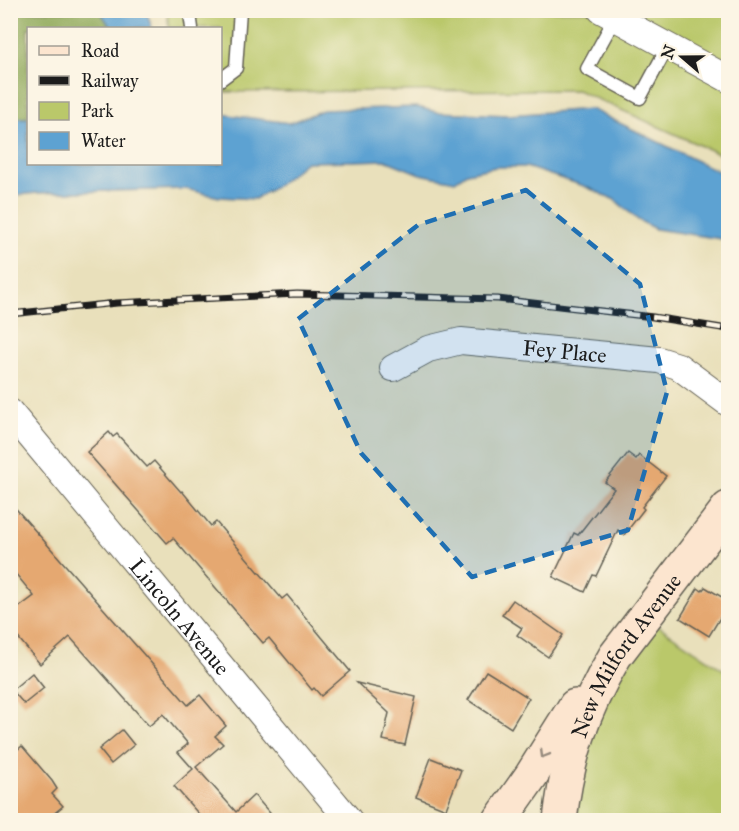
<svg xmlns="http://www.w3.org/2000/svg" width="739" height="831" viewBox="0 0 739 831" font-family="'IM FELL Great Primer',serif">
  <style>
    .green { fill: #bac86a; stroke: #6b7243; stroke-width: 1.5 }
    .forest { fill: #93ac5e; stroke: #58643d; stroke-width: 1.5 }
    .water { fill: #5da2d2; stroke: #3c5f77; stroke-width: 1.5 }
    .building { fill: #e5a871 }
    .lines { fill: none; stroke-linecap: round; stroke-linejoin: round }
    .service-casing { stroke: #646154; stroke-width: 15 }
    .minor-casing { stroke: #646154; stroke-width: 28 }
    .secondary-casing { stroke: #646154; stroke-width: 36 }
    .service { stroke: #fff; stroke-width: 12 }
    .minor { stroke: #fff; stroke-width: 26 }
    .secondary { stroke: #fce5cf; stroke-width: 33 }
    .rail-casing { stroke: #1c1c1c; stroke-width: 7 }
    .rail { stroke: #fcf5e5; stroke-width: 4.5; stroke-dasharray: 14; stroke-linecap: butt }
    .oneway { stroke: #978b7e }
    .marked { fill: #1f6fb2; fill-opacity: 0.2; stroke: #1f6fb2; stroke-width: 4.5; stroke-dasharray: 12 8; stroke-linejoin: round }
    .labels { text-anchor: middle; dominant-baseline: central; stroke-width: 5; stroke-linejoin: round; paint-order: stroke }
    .street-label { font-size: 22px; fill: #1c1c1c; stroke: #fcf5e5 }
  </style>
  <rect width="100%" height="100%" fill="#fcf5e5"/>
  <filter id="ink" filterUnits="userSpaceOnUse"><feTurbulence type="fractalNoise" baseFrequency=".0167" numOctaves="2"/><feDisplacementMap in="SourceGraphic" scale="12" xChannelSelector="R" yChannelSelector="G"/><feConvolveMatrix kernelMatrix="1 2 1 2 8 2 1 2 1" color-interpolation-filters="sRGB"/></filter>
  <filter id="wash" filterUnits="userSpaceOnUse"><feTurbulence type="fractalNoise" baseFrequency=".008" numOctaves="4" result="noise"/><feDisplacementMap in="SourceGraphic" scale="24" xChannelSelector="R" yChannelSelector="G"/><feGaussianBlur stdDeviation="1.35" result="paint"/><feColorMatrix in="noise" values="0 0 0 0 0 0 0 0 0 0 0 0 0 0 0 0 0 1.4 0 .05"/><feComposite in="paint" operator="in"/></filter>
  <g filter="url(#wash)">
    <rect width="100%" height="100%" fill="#e9e0bb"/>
    <g class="green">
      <path d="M167,11H728V158L577,90L221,92L220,28H169Z"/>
      <path d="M645,617L728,673V820H560L563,795Z"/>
    </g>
    <path class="forest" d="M11,11H100L111,28H28V118H16L11,121Z"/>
    <g class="water">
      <path d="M100,11H146L152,28H111Z"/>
      <path d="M417,107L437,112L508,115L591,109L728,176V240L655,229L638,220L615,200L584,186L526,167H496L467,173L455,181L420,174L385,160L355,161L306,162L278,185L255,199L219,197L186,189L37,193L11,196V121L16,118H28V164H220L221,114L290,123L323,110Z"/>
    </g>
    <g id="blocks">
      <g class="building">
        <path d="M109,432L113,437L117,434L147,467L154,461L181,492L182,491L211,526L216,522L282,599L287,595L350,671L321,696L314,688L312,690L269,638L263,643L173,538L167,543L87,452Z"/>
        <path d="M628,453L636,459L639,455L666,476L642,507L644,509L624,535L618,530L596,576L593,575L585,592L553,577L574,533L578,535L614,489L605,482Z"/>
        <path d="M10,502L188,705L200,695L226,726L215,736L223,744L196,767L236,812L254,795L276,820H204L174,786L193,769L178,752L188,744L163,714L149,726L70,637L40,664L10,628V614L34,596L10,567Z"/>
        <path d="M705,587L727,600L724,606L726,608L709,636L680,618L698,588L702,591Z"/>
        <path d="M513,600L563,635L548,657L517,635L522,628L502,615Z"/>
        <path d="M486,671L529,698L511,728L468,700Z"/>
        <path d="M32,673L44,688L24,704L12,690Z"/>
        <path d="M357,683L416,697L405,745L383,740L389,713Z"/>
        <path d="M122,730L134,745L111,764L99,749Z"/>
        <path d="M22,746L52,781L57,789L52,794L63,806L46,820H10V756Z"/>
        <path d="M431,758L461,770L446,809L416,797Z"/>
      </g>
    </g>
  </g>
  <g filter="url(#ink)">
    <use href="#blocks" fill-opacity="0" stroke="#646154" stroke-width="1.5"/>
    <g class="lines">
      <defs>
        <g id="service">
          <path d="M615,18L587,69L640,98L668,46"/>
          <path d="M192,28L190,14L193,10"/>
          <path d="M220,80L236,68L240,10"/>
        </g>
        <g id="minor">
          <path d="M601,10L728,79"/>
          <path id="s1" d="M393,368L428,349L461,341L659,360L678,366L728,403"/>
          <path id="s2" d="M10,412L349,820"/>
        </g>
        <g id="secondary">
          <path d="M500,820L531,776L575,706"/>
          <path id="s3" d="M560,820C567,758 583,710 615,656L728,508"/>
        </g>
      </defs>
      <use href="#service" class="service-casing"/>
      <use href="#minor" class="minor-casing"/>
      <use href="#secondary" class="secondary-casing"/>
      <use href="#service" class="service"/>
      <use href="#minor" class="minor"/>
      <use href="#secondary" class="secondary"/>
      <defs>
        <path id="rail" d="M10,314L117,303L297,294L498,299L653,317L728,329"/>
      </defs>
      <use href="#rail" class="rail-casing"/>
      <use href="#rail" class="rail"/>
    </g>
    <defs><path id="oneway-chevron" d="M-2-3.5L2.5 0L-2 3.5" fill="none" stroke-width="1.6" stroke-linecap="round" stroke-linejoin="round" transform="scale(1.5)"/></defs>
    <use class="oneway" href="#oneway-chevron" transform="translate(544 754) rotate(120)"/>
  </g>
  <path class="marked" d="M526,190L640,284L667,392L628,530L472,577L361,453L298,319L418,225Z"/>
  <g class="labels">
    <g class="street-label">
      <text stroke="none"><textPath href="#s1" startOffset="178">Fey Place</textPath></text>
      <text stroke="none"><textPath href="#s2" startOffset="266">Lincoln Avenue</textPath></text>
      <text stroke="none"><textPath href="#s3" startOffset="180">New Milford Avenue</textPath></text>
    </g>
  </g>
  <rect width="739" height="831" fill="none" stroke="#fcf5e5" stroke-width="36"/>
  <rect x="27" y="27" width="195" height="138" fill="#fcf5e5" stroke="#a29e95" stroke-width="1.5"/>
  <rect x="39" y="46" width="30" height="9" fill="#fce5cf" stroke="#a29e95" stroke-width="1.5"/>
  <text x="81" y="57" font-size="18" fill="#1c1c1c">Road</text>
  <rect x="39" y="76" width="30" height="9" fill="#1c1c1c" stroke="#a29e95" stroke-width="1.5"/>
  <text x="81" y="87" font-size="18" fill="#1c1c1c">Railway</text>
  <rect x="39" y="102" width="30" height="18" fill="#bac86a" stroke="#a29e95" stroke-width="1.5"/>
  <text x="81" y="117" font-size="18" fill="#1c1c1c">Park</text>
  <rect x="39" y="132" width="30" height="18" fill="#5da2d2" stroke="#a29e95" stroke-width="1.5"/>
  <text x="81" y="147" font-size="18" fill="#1c1c1c">Water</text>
  <g transform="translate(682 57) rotate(290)" stroke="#fcf5e5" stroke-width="4.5" paint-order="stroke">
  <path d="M0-4.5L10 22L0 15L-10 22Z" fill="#1c1c1c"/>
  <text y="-9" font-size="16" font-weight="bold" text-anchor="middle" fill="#1c1c1c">N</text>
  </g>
</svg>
